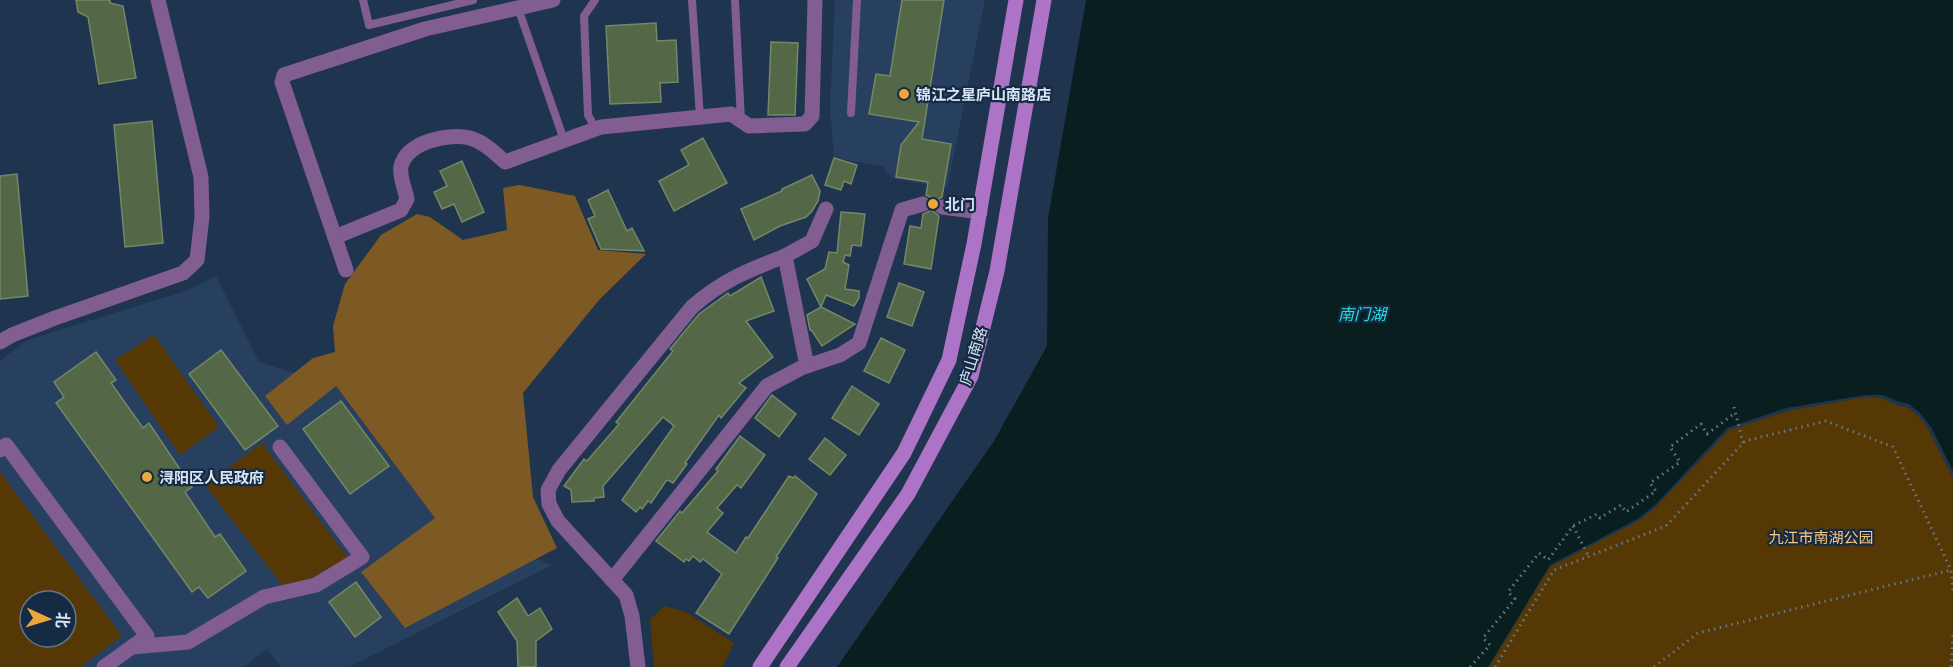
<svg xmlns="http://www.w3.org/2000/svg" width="1953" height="667" viewBox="0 0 1953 667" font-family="'IBM Plex Sans','Noto Sans SC',sans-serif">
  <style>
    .built { fill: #27405f; fill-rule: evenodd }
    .green { fill: #563805; fill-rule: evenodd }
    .forest { fill: #7d5923 }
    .water { fill: #091f1f }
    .building { fill: #546848; stroke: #738867; stroke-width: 1.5 }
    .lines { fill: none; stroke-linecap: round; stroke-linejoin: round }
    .path { stroke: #65778d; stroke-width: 3; stroke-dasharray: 1.5 4.5; stroke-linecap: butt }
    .lane { stroke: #815d92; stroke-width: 8 }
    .street { stroke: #815d92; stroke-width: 15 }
    .secondary { stroke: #ad73c7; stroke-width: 15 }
    .poi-dot { fill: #eda83b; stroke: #152a43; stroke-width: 2 }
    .labels { text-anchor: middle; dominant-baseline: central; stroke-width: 4.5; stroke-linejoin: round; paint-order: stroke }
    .poi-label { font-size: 15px; font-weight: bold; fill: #d8e5f6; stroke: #152a43; text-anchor: start }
    .street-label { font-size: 15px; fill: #d8e5f6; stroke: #152a43 }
    .park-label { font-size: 15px; fill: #f7c682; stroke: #152a43 }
    .water-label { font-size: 16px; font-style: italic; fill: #25e1e1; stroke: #152a43 }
  </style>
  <rect width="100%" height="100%" fill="#1f344e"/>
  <g class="built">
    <path d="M835,0H985L947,188L892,178L882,166L834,158L830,108Z"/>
    <path d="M216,276L259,362L336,386L435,518L552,565L349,667H281L267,649L244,667H0V361L27,340L189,290ZM30,601H66V637H30Z"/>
  </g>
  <g class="green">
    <path d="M154,335L219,427L180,455L115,360Z"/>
    <path d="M1865,397L1882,398L1896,405L1907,407L1917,415L1926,425L1953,478V667H1489L1550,567L1640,520L1656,507L1729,430L1788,411Z"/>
    <path d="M262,443L348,558L309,579L283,586L205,485Z"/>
    <path d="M0,472L122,636L80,667H0ZM30,601H66V637H30Z"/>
    <path d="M665,606L686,612L734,643L722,667H654L650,619Z"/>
  </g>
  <path class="forest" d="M520,185L575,196L598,250L646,254L599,300L523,393L533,497L557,548L405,628L361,572L435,518L336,386L287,425L265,396L313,358L335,352L333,326L345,284L381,235L417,214L430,217L463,240L507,230L503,188Z"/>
  <path class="water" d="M1086,0H1953V471L1931,427L1920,413L1909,404L1897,401L1883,395H1865L1786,408L1727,428L1657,503L1639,518L1550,565L1488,667H837L994,441L1047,346L1048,218Z"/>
  <g class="building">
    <path d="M76,0H110V3L123,6L136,78L99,84L88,17L78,12Z"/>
    <path d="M902,0H944L922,139L951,144L942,197L935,201L933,205L930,197L926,195L928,182L896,177L901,145L919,122L869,114L876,74L890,76Z"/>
    <path d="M656,23L657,41L676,40L678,82L660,83L661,102L610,104L606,26Z"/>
    <path d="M771,42L798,43L795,115H768Z"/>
    <path d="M152,121L163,243L125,247L114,125Z"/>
    <path d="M703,138L727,183L674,211L659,181L689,165L681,150Z"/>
    <path d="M834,158L857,165L851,184L844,181L841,190L825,185Z"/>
    <path d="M462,161L484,212L462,222L454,204L442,209L434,192L447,186L440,171Z"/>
    <path d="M17,174L28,296L0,299V176Z"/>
    <path d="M812,175L820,191L818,201L812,211L806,217L780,226L754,240L741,209L782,191V189Z"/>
    <path d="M608,190L627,231L632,228L644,251L601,249L588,219L595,216L588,200Z"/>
    <path d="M932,206L933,211L939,216L931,269L904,264L910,226L921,228L923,214L930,211Z"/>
    <path d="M841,212L865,214L861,246L852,245L850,256L845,255L843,262L849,265L845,289L859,291V298L854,306L826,295L821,307L807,279L825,269L829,252L837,253Z"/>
    <path d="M761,277L774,311L746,321L773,357L739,383L746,388L721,418L719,415L685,463L687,464L673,483L668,480L666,481L651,503L648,501L642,509L640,507L636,512L622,500L674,426L663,417L603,486L604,497L594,498V501L572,502L571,490L564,486L584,459L587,461L619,424L616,422L673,351L670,349L699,314L728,293L730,296Z"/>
    <path d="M899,283L924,292L912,326L887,317Z"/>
    <path d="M821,307L855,324L822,346L812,331L810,330L807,315Z"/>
    <path d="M881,338L905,350L889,383L864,371Z"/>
    <path d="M221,350L278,426L245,450L189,374Z"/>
    <path d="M96,352L116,380L111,383L143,428L149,423L192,487L185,492L215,537L220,534L246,571L208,598L199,587L192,592L56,403L64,397L54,382Z"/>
    <path d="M852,386L879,404L859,435L832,418Z"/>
    <path d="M772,395L796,414L779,437L755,418Z"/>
    <path d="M341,401L389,466L350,494L303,429Z"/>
    <path d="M740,436L765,455L741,488L737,485L717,508L723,513L707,532L736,553L746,537L748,538L789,476L793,478L795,476L817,494L776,557L778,558L729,634L696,613L722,574L703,559L700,562L693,556L689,561L686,559L684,562L656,541L680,511L682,513L718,471L716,469Z"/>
    <path d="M825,438L846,455L830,475L809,459Z"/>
    <path d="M356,582L381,617L355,637L329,602Z"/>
    <path d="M517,598L528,616L540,608L552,629L536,641V667H518L517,641L498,612Z"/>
  </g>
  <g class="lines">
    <g class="path">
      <path d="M1734,407L1743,443"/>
      <path d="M1573,526L1588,555"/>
      <path d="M1470,667L1490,645L1483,638L1515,599L1508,592L1539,553L1548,560L1573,526L1597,514L1600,518L1621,505L1626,512L1656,491L1650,483L1680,462L1670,447L1701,424L1707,434L1735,413"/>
      <path d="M1495,667L1554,570L1666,526L1745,441L1826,421L1893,447L1951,570L1953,591"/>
      <path d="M1654,667L1698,633L1951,570L1952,572"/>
      <path d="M1951,667L1953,635"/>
    </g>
    <g class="lane">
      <path d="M363,0L369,25L473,0"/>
      <path d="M595,0L584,16L588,115L596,129"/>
      <path d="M692,0L700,117"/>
      <path d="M735,0L741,121"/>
      <path d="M518,8L564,140"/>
      <path d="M851,113L857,0"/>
    </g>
    <g class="street">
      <path d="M942,207L980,212"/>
      <path d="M335,237L401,210L407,199C405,189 399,176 401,166C408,141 449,133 470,138C484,142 495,153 505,162L601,127L731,114L749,126L805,124L812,116L815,0"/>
      <path d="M785,256L812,241L826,209"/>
      <path d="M346,270L282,82L284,75L425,29L553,0"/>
      <path d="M0,342L12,335L55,318L183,273L197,260L202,217L201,177L158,0"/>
      <path d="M0,450L6,445L147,636L104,667"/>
      <path d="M612,580L767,386L801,368L840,355L859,343L902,210L923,204"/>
      <path d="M132,647L188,642L264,597L316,585L362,557L280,447"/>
      <path d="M638,667L632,616L626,595L558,521L549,504L548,490L559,470L692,307C723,280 747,271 785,256L807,366"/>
    </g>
    <g class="secondary">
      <path d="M760,667L904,453L949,360L974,244L1016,0"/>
      <path d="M787,667L908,494L971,376L997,271L1044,0"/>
    </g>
  </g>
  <g class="poi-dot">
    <circle cx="904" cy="94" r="6"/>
    <circle cx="933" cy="204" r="6"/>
    <circle cx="147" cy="477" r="6"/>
  </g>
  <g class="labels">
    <g class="poi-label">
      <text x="916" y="94">锦江之星庐山南路店</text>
      <text x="945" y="204">北门</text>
      <text x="159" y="477">浔阳区人民政府</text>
    </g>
    <g class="street-label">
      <text transform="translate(973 356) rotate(-73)">庐山南路</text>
    </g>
    <g class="park-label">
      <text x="1821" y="537">九江市南湖公园</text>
    </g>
    <g class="water-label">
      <text x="1362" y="314">南门湖</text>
    </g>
  </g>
  <g transform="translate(48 619) rotate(94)"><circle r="28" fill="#152a43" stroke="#63758b" stroke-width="1.5"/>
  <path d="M0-4.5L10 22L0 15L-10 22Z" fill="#eda83b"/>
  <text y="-9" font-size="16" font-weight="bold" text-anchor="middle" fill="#d8e5f6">北</text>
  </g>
</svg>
